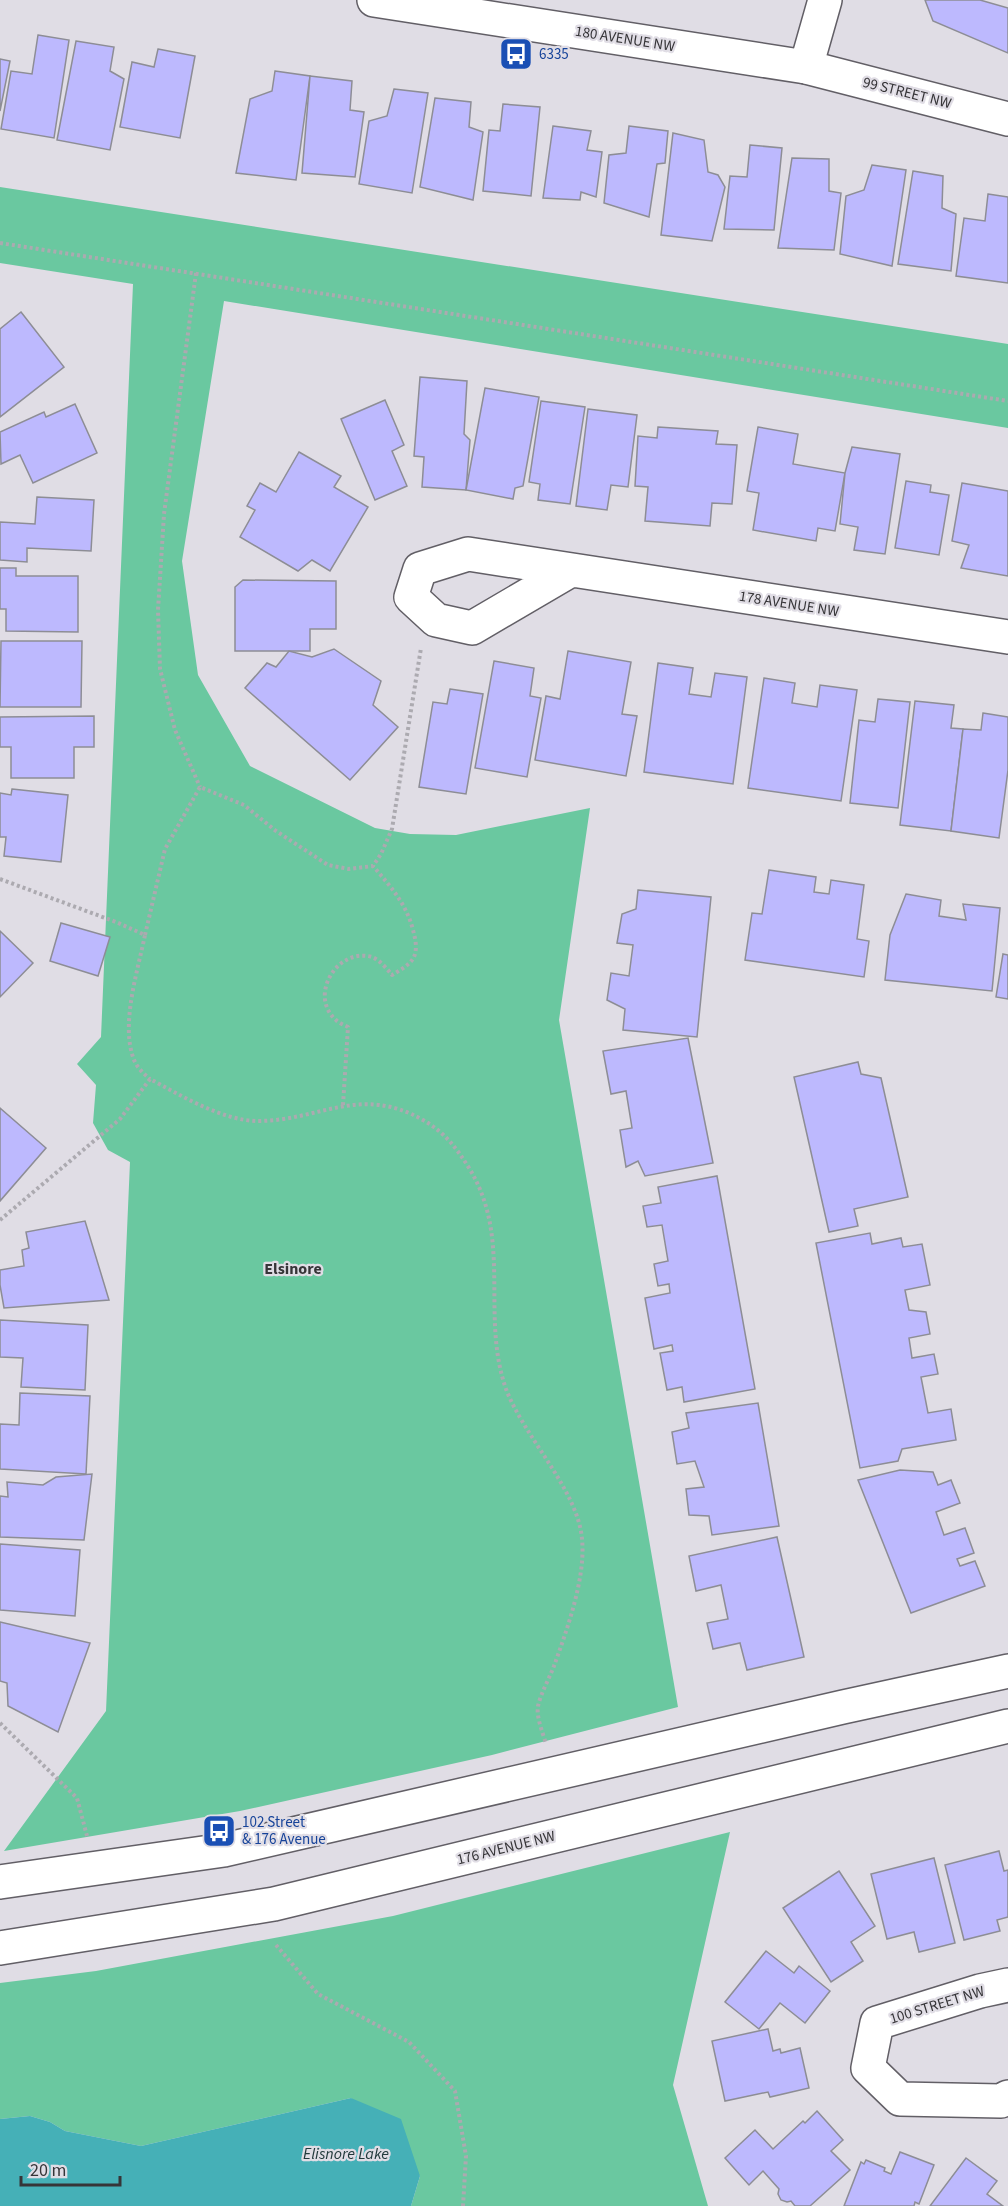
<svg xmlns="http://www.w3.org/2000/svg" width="1008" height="2206" viewBox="0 0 1008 2206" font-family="'Source Sans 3',sans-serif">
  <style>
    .green { fill: #6ac8a0 }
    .water { fill: #45b0b7 }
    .building { fill: #bdb9fe; stroke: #8d8d95; stroke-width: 1.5 }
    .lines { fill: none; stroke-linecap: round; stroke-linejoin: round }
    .minor-casing { stroke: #625f66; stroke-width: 36 }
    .tertiary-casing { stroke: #625f66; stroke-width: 36 }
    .path { stroke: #acaab0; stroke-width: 4; stroke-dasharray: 3 3; stroke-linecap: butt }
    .minor { stroke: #fff; stroke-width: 33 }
    .tertiary { stroke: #fff; stroke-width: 33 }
    .labels { text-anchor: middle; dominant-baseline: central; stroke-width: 4.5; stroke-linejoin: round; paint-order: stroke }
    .street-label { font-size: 15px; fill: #363538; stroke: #e0dde5 }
    .transit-label { font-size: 15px; fill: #164399; stroke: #e0dde5; text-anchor: start }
    .neighbourhood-label { font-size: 16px; font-weight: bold; fill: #363538; stroke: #e0dde5 }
    .water-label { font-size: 16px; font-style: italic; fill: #223a3c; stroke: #e0dde5 }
  </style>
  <rect width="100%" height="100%" fill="#e0dde5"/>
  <g class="green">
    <path d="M0,187L1008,344V428L224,301L182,561L198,675L250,766L375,828L410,834L456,835L590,808L559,1020L678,1707L492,1755L240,1811L4,1851L106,1711L130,1162L108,1150L93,1123L96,1085L77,1064L101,1037L133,284L0,263Z"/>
    <path d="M730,1832L673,2085L708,2206H411L420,2176L351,2098L141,2146L65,2131L50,2122L30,2116L0,2119V1983L96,1971L393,1916Z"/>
  </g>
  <path class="water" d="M351,2098L401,2119L420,2176L411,2206H0V2119L30,2116L50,2122L65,2131L141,2146Z"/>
  <g class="building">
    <path d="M925,0H980L1008,8V53L933,21Z"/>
    <path d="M38,35L69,40L54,138L1,129L11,71L32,74Z"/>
    <path d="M76,41L114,47L110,71L124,79L110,150L57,140Z"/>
    <path d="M158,49L195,56L180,138L120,127L132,62L154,67Z"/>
    <path d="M0,59L10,61L0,111Z"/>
    <path d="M275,71L310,76L296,180L236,173L250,99L272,91Z"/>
    <path d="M310,76L352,81L350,110L364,112L355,177L302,173Z"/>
    <path d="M394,89L428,93L412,193L359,184L369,121L387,116Z"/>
    <path d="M435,98L471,102L469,127L483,132L473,200L420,187Z"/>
    <path d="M503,104L540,107L531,196L483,191L489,130L500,131Z"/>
    <path d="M553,126L591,131L587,150L602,152L596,197L581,192L580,200L543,198Z"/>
    <path d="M629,126L668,131L665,163L657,164L649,217L604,203L609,155L626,153Z"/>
    <path d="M673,133L704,140L708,172L718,175L725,187L712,241L661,235Z"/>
    <path d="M750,145L782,148L774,230L724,229L730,176L747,177Z"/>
    <path d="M792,158L829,159V191L841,193L834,250L778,248Z"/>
    <path d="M872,165L906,170L892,266L840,254L846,196L864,190Z"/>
    <path d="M913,171L943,176L942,208L956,214L951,271L898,264Z"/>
    <path d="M988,194L1008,197V283L956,276L964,218L985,221Z"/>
    <path d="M21,312L64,367L0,417V329Z"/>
    <path d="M420,377L467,381L464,434L470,440L466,490L422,487L424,457L414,456Z"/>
    <path d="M485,388L539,397L523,486L515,488L513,499L466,490Z"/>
    <path d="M385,400L404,445L392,451L407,486L375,500L341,419Z"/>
    <path d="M541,401L585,407L570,504L538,500L540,484L529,482Z"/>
    <path d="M75,404L97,453L33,483L20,455L1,464L0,432L44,412L46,417Z"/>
    <path d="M588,409L637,415L628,487L611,485L607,510L576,506Z"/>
    <path d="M658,427L718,431L716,444L737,445L732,504L712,503L710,526L645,521L648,487L635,486L638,436L657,438Z"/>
    <path d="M758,427L798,434L793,464L845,473L835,531L818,528L816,541L753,530L759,493L747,491Z"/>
    <path d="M852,447L900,454L885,554L854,550L858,527L840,524L845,473Z"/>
    <path d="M299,452L341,476L334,487L368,507L330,571L312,560L298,571L240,537L255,510L247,506L260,483L276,492Z"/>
    <path d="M906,481L931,485L930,492L949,495L939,555L895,548Z"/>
    <path d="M962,483L1008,491V576L961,568L969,545L952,541Z"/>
    <path d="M37,497L94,500L91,551L27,548V562L0,560V522L35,524Z"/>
    <path d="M0,568H16V576H78V632L6,631V609H0Z"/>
    <path d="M243,580L336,581V629H310V651H235V587Z"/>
    <path d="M1,641H82L81,707H0Z"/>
    <path d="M334,649L381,681L373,705L398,727L350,780L245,688L267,663L276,667L289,651L312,657Z"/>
    <path d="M568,651L631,662L622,714L637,716L626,776L535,760L546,696L560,699Z"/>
    <path d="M494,661L534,668L530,696L541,698L527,777L475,768Z"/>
    <path d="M658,663L693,668L689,694L711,697L715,673L747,677L733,784L644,772Z"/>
    <path d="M764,678L795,683L792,703L817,707L820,685L857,690L841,801L748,788Z"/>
    <path d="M450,689L483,694L466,794L419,787L433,702L447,704Z"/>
    <path d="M878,699L910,702L898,808L850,803L859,720L875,722Z"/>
    <path d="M915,701L954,705L951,728L963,729L951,831L900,825Z"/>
    <path d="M983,713L1008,717V770L999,838L951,831L963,729L981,730Z"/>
    <path d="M94,716V747H74V778H11V747H0V717Z"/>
    <path d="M12,789L68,795L61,862L4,856L6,837H0V793L11,795Z"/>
    <path d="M769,870L816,877L814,892L829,894L831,880L864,885L857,939L869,941L864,977L745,960L752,913L762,914Z"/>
    <path d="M638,890L711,897L697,1037L623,1030L625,1009L607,1000L611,973L629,976L633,945L617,943L622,914L636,909Z"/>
    <path d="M906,894L941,900L939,916L966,920L963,904L1000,908L992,991L885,980L890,935Z"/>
    <path d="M61,923L110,937L98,976L50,961Z"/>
    <path d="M0,931L33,963L0,997Z"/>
    <path d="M1003,954L1008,955V999L996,997Z"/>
    <path d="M688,1038L713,1163L645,1176L638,1161L626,1167L620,1130L632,1128L626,1091L611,1094L603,1051Z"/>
    <path d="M858,1062L861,1074L881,1078L908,1197L854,1209L858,1226L829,1232L794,1077Z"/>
    <path d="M0,1108L46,1148L0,1201Z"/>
    <path d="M717,1176L755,1389L684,1402L682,1387L667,1390L660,1353L673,1351L672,1345L654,1349L645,1298L670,1293L669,1284L658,1286L654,1264L668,1261L662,1225L647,1227L643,1206L661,1203L658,1187Z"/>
    <path d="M85,1221L109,1300L4,1308L0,1285V1270L24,1266L22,1250L29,1248L26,1232Z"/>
    <path d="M870,1233L872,1244L901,1238L903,1247L922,1244L930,1285L905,1290L909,1310L926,1312L930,1334L909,1338L912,1358L934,1354L938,1374L921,1377L928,1413L951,1409L956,1440L902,1449L898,1461L860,1468L816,1243Z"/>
    <path d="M0,1320L88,1325L85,1390L21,1387L23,1358L0,1357Z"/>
    <path d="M20,1393L90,1396L86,1474L0,1469V1424L19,1425Z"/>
    <path d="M758,1403L779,1526L712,1535L709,1516L689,1515L686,1489L704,1487L695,1461L677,1464L672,1432L689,1428L686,1413Z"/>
    <path d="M900,1470L933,1472L938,1485L951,1480L960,1503L936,1512L944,1535L965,1528L974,1553L957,1559L960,1566L975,1561L985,1586L911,1613L858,1480Z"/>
    <path d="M92,1474L84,1540L0,1537V1496L8,1497L7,1482L43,1485L56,1477Z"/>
    <path d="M777,1537L804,1657L747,1670L740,1643L713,1649L707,1623L728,1619L721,1585L696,1591L689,1556Z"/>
    <path d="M0,1544L80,1550L75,1616L0,1610Z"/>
    <path d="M0,1622L90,1643L58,1732L8,1706L7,1683L0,1681Z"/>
    <path d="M999,1851L1004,1871L1008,1870V1917L997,1920L1000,1931L964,1940L945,1865Z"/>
    <path d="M934,1858L955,1943L919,1952L914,1932L887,1939L871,1874Z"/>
    <path d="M839,1871L875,1926L851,1942L863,1961L831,1982L783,1908Z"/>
    <path d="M766,1951L794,1973L799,1966L830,1991L805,2023L780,2003L759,2029L725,2002Z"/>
    <path d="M768,2029L773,2051L780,2049L781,2053L800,2048L809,2088L770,2097L768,2092L725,2101L712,2041Z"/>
    <path d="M817,2111L843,2140L831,2151L850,2170L810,2206H795L791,2201L787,2202L781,2200L778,2194L779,2189L763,2171L749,2185L725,2158L755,2130L773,2149L803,2121L805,2123Z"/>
    <path d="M900,2152L934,2165L919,2204L915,2202L914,2206H844L861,2162L864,2164L866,2160L885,2168L884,2171L891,2174Z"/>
    <path d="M966,2158L997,2181L987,2194L1003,2206H930Z"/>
  </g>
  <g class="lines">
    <defs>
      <g id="minor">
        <path d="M806,67L825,0"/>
        <path d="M571,570L472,628L436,620L411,597L420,569L468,554L1008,637"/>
        <path d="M1008,1985L980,1991L877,2023L868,2068L900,2099L1001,2101L1008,2097"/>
      </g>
      <g id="tertiary">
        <path d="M374,0L806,67L1008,119"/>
        <path d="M0,1882L224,1850L843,1707L1008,1671"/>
        <path d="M0,1948L274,1904L1008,1726"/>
      </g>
    </defs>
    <use href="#minor" class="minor-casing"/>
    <use href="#tertiary" class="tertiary-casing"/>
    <g class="path">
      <path d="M0,243L1008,401"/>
      <path d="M196,273L164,514L158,610L160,669L175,730L200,787"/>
      <path d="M0,879L116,922L145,935C138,970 121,1022 133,1057C136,1067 143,1073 150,1079"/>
      <path d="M145,935L165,849L200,787L244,805L276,831L328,865L349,869L373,866L381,854L392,829L421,648"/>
      <path d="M343,1105L348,1027C344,1025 339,1023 336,1020C308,996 337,947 372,957C380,960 387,969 392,975C400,970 410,965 414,957C417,950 416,941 414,934C408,906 392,888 373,866"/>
      <path d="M0,1220L120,1119L150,1079C180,1095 223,1121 258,1121C319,1121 360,1084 423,1120C444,1132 456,1147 469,1168C513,1239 480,1315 506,1389C524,1437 578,1490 582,1539C586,1577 567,1630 554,1666C549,1679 541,1693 538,1706C536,1717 543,1733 546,1744"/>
      <path d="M0,1723L77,1798L87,1836"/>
      <path d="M276,1945L318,1994L409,2042L455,2091L466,2156L463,2206"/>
    </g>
    <use href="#minor" class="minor"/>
    <use href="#tertiary" class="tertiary"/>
  </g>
  <defs>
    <symbol id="bus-square" viewBox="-11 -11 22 22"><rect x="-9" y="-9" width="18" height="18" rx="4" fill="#1a4fb4" stroke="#e0dde5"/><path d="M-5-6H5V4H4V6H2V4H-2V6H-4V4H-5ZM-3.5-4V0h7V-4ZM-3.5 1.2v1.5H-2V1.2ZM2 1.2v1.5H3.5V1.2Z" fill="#fff"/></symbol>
  </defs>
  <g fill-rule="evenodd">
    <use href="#bus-square" x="497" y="35" width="38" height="38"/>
    <use href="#bus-square" x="200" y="1812" width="38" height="38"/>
  </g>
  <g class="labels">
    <g class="street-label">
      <text transform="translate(625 39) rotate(9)">180 AVENUE NW</text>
      <text transform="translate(907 93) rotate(14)">99 STREET NW</text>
      <text transform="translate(789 604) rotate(9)">178 AVENUE NW</text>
      <text transform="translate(506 1848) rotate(-14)">176 AVENUE NW</text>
      <text transform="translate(937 2005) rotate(-17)">100 STREET NW</text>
    </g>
    <g class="transit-label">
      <text x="539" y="54">6335</text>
      <text x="242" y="1822">102 Street<tspan x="242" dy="17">&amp; 176 Avenue</tspan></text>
    </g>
    <g class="neighbourhood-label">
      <text x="293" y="1269">Elsinore</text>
    </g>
    <g class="water-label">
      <text x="346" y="2154">Elisnore Lake</text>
    </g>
  </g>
  <path d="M21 2176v9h99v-9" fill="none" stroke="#363538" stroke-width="3"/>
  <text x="30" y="2176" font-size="18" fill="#363538" stroke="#e0dde5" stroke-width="4.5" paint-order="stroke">20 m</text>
</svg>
